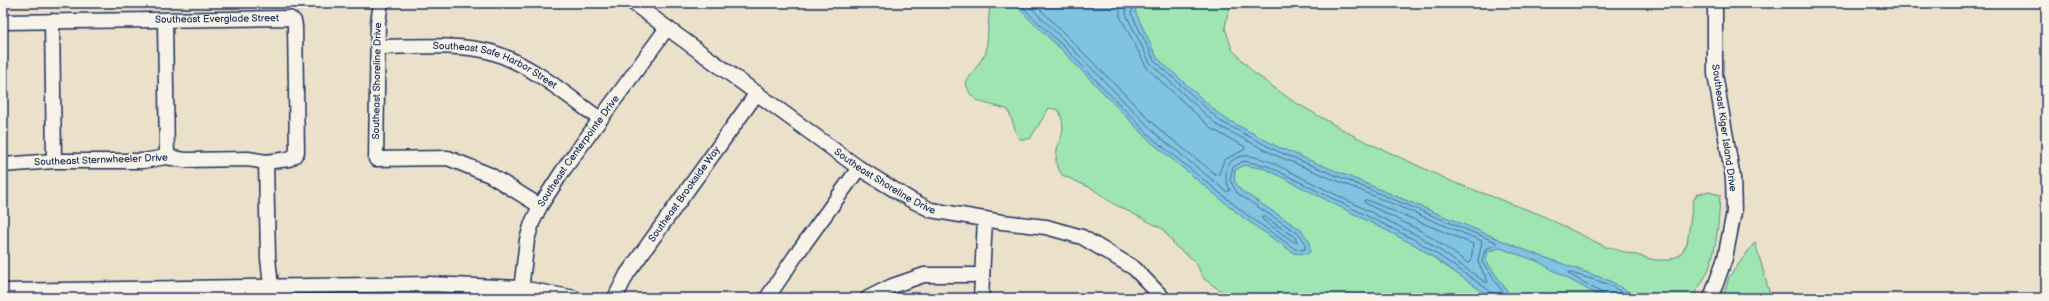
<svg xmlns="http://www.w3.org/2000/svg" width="2049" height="301" viewBox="0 0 2049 301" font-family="'Balsamiq Sans',sans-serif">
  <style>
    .green { fill: #9ee5b2; stroke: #5c8a88 }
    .water { fill: #81c4e2; stroke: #5888ad }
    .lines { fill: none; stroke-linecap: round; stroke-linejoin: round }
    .shore { stroke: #446b93; stroke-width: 1 }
    .minor-casing { stroke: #1b2f5e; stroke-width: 17 }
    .minor { stroke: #f7f3e8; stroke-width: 14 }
    .labels { text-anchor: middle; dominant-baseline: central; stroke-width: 4; stroke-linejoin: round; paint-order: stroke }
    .street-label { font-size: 10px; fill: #1b2f5e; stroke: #f7f3e8 }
  </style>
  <rect width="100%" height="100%" fill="#ebe1cb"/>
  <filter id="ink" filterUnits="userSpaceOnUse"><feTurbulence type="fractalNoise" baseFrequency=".025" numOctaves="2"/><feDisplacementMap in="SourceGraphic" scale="8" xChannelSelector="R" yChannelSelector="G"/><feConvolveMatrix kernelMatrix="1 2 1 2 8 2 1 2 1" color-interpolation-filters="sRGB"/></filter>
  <g filter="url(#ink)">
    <g class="green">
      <path d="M990,3H1013L1061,49L1150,141L1244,218L1294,253L1309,252V241L1301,230L1240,190L1234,180L1235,170L1244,165L1266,169L1417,246L1492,298H1231L1204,279L1195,261L1176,247L1163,229L1112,203L1093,189L1062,175C1060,171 1056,165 1056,160C1056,138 1069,137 1059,110L1049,108L1030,139H1019C1014,130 1013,120 1008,110C989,102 970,106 966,82L986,53Z"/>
      <path d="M1141,3H1235L1228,12L1225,28L1232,49L1253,72L1291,100L1354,136L1453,182L1539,214L1606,247L1655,260H1669L1680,255L1687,244L1693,201L1697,194L1709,192L1720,195C1719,220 1717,248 1708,271C1704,281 1697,289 1692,298H1639L1610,281L1527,251L1278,147L1222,117L1157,58L1134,11Z"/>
      <path d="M1755,242L1769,291L1773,298H1723L1729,277Z"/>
      <path d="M1500,248L1537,261L1603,298H1512L1486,261L1488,251Z"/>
    </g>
    <path class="water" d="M1013,3H1141L1135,11L1157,58L1222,117L1278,147L1527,251L1610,281L1639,298H1603L1537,261L1500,248L1488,251L1486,261L1512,298H1492L1417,246L1266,169L1245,165L1235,170L1234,180L1240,190L1301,230L1309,241L1310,252L1306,254L1294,253L1244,218L1150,141L1061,49Z"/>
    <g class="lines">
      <g class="shore">
        <path d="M1018,3L1064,47L1152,138L1247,215L1295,249L1303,250L1305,249V242L1299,234L1237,193L1230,180L1233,167L1244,161L1268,166L1419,242L1486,288L1493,294L1494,298"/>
        <path d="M1026,3L1067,43L1156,134L1227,192L1230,190C1223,176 1224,159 1243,156C1251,155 1261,159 1269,161L1422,238L1485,282H1488L1478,262L1482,241L1275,155L1217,125L1150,63L1126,14V9L1129,3"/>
        <path d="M1034,3L1160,130L1218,176L1224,160L1244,150L1245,147L1212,129L1147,68L1120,16V10L1122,3"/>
        <path d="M1136,3L1131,13L1154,60L1220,121L1277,151L1496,242V245L1485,249L1482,262L1507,298"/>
        <path d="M1367,200L1473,244L1471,262L1468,263L1425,233L1365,203L1364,201Z"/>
        <path d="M1262,217H1265L1295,237L1297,242H1294L1263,220Z"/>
        <path d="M1604,298L1602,293L1569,274L1568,272L1608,284L1631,298"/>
      </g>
      <defs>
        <g id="minor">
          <path d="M381,3L378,22L376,159L448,158L490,175L540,206"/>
          <path id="s1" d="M633,3L859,168L911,200L931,210L1002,222L1046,227L1082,237L1134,268L1163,298"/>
          <path d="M165,20L167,157"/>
          <path d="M52,21L54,161"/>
          <path id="s2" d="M3,22L289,18L294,21L295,26L297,152L294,156L289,159L266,162L248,159L185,160L166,157L143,161H54L3,165"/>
          <path id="s3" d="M378,47C410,47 461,43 491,52C531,64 566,95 600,119"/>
          <path d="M266,162L268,258L271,286"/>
          <path d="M3,291L430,284L521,288L575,298"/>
          <path id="s4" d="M520,298L527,240L532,223L540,206L564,169L667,28"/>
          <path id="s5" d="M615,298L627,274L757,93"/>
          <path d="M767,298L796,255L859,168"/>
          <path d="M868,298L892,286L924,275H982"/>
          <path d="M981,298L985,219"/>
          <path d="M1711,298L1725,258L1734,212L1733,178L1715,74V3"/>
        </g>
      </defs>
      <use href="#minor" class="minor-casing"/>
      <use href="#minor" class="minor"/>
    </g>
  </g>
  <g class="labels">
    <g class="street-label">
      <text stroke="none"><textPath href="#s2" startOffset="214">Southeast Everglade Street</textPath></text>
      <text stroke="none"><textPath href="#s3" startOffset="121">Southeast Safe Harbor Street</textPath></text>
      <text transform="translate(377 81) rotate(-89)">Southeast Shoreline Drive</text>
      <text transform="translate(1724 128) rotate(82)">Southeast Kiger Island Drive</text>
      <text stroke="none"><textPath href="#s4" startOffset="162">Southeast Centerpointe Drive</textPath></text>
      <text transform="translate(101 160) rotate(-2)">Southeast Sternwheeler Drive</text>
      <text stroke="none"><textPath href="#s1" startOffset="309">Southeast Shoreline Drive</textPath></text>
      <text stroke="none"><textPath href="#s5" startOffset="125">Southeast Brookside Way</textPath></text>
    </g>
  </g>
  <rect width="2049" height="301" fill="none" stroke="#f7f3e8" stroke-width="16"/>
  <rect x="8" y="8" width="2033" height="285" fill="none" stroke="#1b2f5e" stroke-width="1.5" filter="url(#ink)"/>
</svg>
